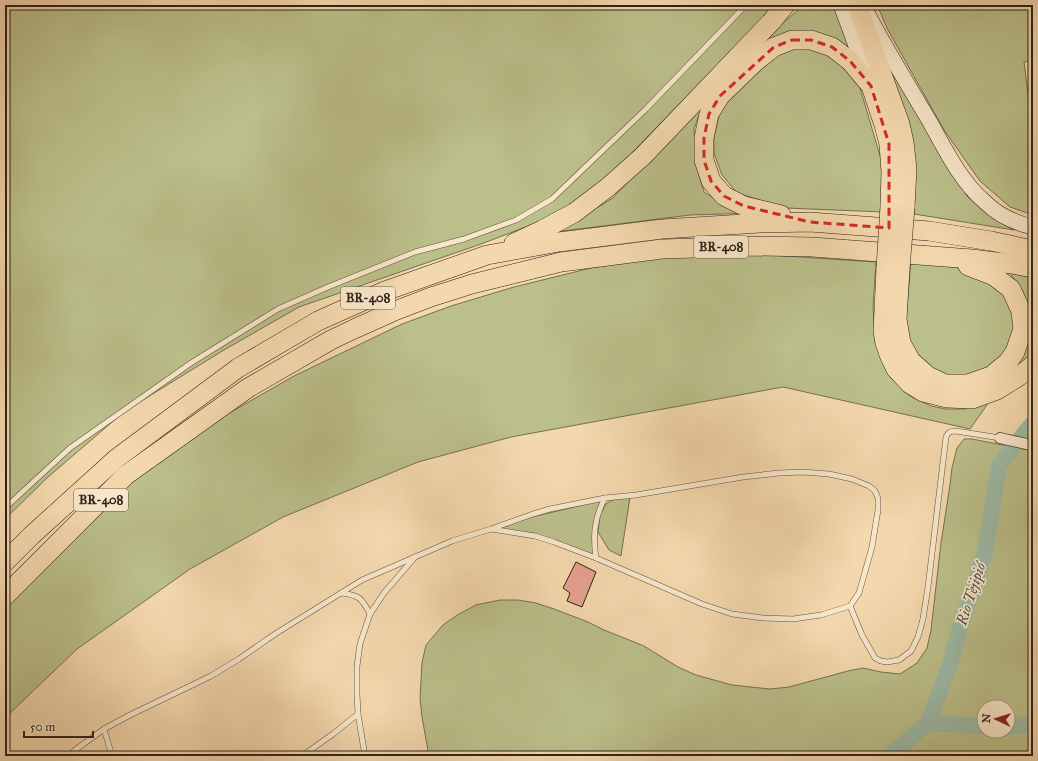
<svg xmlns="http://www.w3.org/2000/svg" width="1038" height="761" viewBox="0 0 1038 761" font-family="'IM FELL Great Primer',serif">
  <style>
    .green { fill: #bbbf8a; stroke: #747052; fill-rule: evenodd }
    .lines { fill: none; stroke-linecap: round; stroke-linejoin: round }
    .river { stroke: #9cbaa6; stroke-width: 16 }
    .building { fill: #e4a18e; stroke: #2e2219 }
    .lane-casing { stroke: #60503e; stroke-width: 6 }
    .street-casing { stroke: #60503e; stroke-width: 12 }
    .secondary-casing { stroke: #2e2219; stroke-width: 16 }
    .highway-casing { stroke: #2e2219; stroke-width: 20 }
    .lane { stroke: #f8e6ca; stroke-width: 5 }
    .street { stroke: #f8e6ca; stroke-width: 10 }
    .secondary { stroke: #f8e6ca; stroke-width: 15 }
    .highway { stroke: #f4d8ad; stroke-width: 19 }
    .highway-bridge-casing { stroke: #2e2219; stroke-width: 20; stroke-linecap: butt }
    .highway-bridge { stroke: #f4d8ad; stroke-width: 19 }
    .marked { fill: none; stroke: #d62828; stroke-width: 3; stroke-dasharray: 8 5; stroke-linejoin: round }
    .labels { text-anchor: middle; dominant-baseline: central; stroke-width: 3.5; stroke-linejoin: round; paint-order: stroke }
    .shield { fill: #f8e6ca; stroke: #6b5d4e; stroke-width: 1 }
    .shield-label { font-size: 13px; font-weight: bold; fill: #2e2219 }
    .water-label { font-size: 15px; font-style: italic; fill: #4f5043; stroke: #f8e6ca }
  </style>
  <rect width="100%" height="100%" fill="#f4d8ad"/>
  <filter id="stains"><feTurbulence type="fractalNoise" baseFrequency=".005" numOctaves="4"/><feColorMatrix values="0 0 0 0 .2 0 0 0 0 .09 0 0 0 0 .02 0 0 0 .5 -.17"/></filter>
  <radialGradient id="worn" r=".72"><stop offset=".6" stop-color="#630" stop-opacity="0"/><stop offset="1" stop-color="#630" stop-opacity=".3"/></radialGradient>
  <g class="green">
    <path d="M5,5H775L627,158L589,195L544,220L481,244L299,307L224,350L125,411L48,477L5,519Z"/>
    <path d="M800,5H836L854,54L841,42L755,51L777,28L798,10Z"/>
    <path d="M877,5H1033V60L1024,62L1032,125H1033V215L1010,207L980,181L944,130L888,30Z"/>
    <path d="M876,37L946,162L967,196L985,212L1014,230L914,214L915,168Z"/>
    <path d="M815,44L837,56L858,81L883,166V212L786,208L737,193L722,175L714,153V138L719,116L731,95L786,47Z"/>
    <path d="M704,101L694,129L696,165L704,192L722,204L756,213L690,215L547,233L588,213L613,198Z"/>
    <path d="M740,253L876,262L873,306L875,338L880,357L890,377L910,396L931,406L946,409H965L989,402L970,429L783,387L511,437L418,462L283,517L190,569L77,649L5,718V605L135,478L203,428L294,376L402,324L451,306L514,287L591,268L655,258Z"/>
    <path d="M911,261L945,265L987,275L1014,308V335L1004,356L989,371L969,378L947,375L932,369L917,355L909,339L906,319Z"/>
    <path d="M1010,273L1033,278V354L1013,370L1028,306L1023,292Z"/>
    <path d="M964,439H972L1033,451V756H429L422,717L420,699L422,663L426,645L443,625L459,614L476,605L500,600H518L536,603L554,609L588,622L604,630L644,646L678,667L696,675L732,685L770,689L789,687L848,671L863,668L881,672L900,674L917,663L927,648L931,630L941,543L950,485L952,468L957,448ZM984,707H1008V731H984Z"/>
    <path d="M630,497L621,556L609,550L598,532L600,515L606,504L612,500Z"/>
    <path d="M605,498L597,515L596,558L554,542L491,529L532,517L583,505Z"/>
  </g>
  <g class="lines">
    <g class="river">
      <path d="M928,723L984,726"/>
      <path d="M1008,727L1033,723"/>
      <path d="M890,756L928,723L950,664L961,624L985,553L999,466L1026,431L1033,423"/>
    </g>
  </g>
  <path class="building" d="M576,562L596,572L582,607L567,601L570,593L563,588Z"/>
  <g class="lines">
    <defs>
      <g id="lane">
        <path d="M5,508L70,448L191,363L278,309L328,287L415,252L464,239L516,220L552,199L646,109L746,5"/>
        <path d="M596,558C593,536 594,518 605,498"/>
        <path d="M341,593C359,595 362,598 370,614"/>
        <path d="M850,606L862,635L875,658L881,661L887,662L899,660L911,651L918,637L923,619L928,587L946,437C948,432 950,431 956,431L1000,438"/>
        <path d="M104,729L112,756"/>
        <path d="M70,756L75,750L104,729L130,715L211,676L239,659L275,634L362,580L452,541L491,529L533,514L550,509L605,498L636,495L743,477L779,473L803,472L829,474L852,479L869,486L875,491L878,498V510L872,547L859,593L850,606L821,615L793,619L763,618L732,614L702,604L596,558L554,542L535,536L491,529"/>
        <path d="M302,756L333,734L358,714"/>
        <path d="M365,756L358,714L357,694V666L360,644L370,614L384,593L415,557"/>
      </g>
      <path id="street" d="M1000,438L1031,445"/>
      <g id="secondary">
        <path d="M841,5L868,79"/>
        <path d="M866,11C886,49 908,85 930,122C945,149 961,182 985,202C998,215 1015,223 1033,227"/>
      </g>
      <g id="highway">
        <path d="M857,5L900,124L904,142L907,169L905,207"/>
        <path d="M781,215L744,206L724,196L711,181L704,160V138L709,114L720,96L755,62L774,47L792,40H811L832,47L850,61L871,86L884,125L889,144L891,172L890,206"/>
        <path d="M514,243L542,230L574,213L607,188L643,156L772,21L785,5"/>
        <path d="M886,268L883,331L885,343L890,357L896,369L910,384L923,392L947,398L972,399L997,390L1018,377L1033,365"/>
        <path d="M900,269L897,319L901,343L911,361L928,376L945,384H968L991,376L1008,362L1015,352L1023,329L1021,311L1011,289L994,276L968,266"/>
        <path d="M5,562L32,535L117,458L238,368L318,321L385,291L487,255L559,242L662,229L760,223L810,222L929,231L991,241L1033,250"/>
        <path d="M5,596L126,475L248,388L331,340L354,329L392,312L431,297L472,284L561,262L662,249L757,246L812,247L972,259L1012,264L1033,268"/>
      </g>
    </defs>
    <use href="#lane" class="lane-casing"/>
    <use href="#street" class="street-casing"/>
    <use href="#secondary" class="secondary-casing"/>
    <use href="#highway" class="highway-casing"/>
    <use href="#lane" class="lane"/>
    <use href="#street" class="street"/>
    <use href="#secondary" class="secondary"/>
    <use href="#highway" class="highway"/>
    <defs>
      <g id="highway-bridge">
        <path d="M886,268L890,206"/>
        <path d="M900,269L905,207"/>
      </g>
    </defs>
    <use href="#highway-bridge" class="highway-bridge-casing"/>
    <use href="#highway-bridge" class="highway-bridge"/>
  </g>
  <path class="marked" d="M792,40H811L832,47L850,61L871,86L889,144V228L810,222L744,206L724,196L711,181L704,160V138L709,114L720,96L774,47Z"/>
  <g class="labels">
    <g class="shield">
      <rect x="694" y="236" width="54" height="22" rx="3"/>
      <rect x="341" y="287" width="54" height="22" rx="3"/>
      <rect x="74" y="489" width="54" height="22" rx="3"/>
    </g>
    <g class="shield-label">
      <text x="721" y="247">BR-408</text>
      <text x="368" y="298">BR-408</text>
      <text x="101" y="500">BR-408</text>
    </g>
    <g class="water-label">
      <text transform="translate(971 594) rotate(-72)">Rio Tejipió</text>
    </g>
  </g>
  <rect width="1038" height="761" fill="none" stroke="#f4d8ad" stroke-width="20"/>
  <rect x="6" y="6" width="1026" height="749" fill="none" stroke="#2e2219" stroke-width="2"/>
  <rect x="10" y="10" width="1018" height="741" fill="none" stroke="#2e2219"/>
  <g transform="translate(996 719) rotate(274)"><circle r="19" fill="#f8e6ca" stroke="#a79883"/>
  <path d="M0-3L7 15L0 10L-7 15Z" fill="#8f2418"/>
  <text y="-6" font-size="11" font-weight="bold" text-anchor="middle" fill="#2e2219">N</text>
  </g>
  <path d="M24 731v6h69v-6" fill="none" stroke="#2e2219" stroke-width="2"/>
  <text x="30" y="731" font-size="12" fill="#2e2219" stroke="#f8e6ca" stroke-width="3" paint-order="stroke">50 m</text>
  <rect width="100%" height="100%" filter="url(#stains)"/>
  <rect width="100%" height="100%" fill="url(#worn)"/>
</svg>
